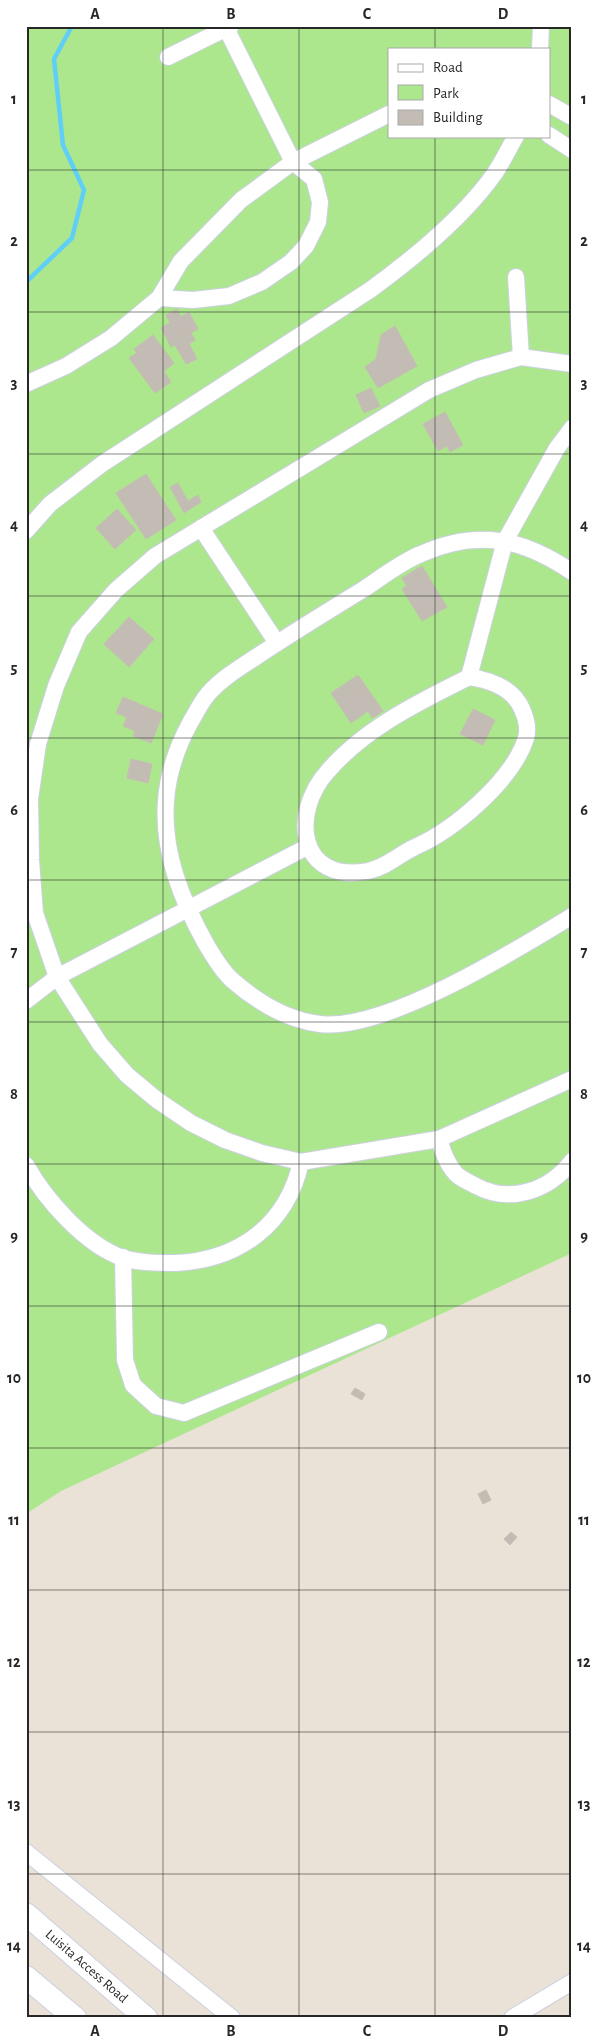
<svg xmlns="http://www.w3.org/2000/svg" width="598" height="2044" viewBox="0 0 598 2044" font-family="'Alegreya Sans',sans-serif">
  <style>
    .green { fill: #ace78e; fill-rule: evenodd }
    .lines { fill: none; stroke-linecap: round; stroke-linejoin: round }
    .stream { stroke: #60cff7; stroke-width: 4.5 }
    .building { fill: #c2bcb4; stroke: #c6beb1 }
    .street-casing { stroke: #ccd0e2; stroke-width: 18 }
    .secondary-casing { stroke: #ccd0e2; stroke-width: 24 }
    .street { stroke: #fff; stroke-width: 16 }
    .secondary { stroke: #fff; stroke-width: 22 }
    .grid { fill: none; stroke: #272727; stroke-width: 1; stroke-opacity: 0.55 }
    .labels { text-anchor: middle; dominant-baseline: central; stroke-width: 4; stroke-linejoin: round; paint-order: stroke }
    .street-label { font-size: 14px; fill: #272727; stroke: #fff }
    .neatline { fill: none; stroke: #272727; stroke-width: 2 }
    .grid-label { font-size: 16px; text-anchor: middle; font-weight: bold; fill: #272727 }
  </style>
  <rect width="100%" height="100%" fill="#ebe2d7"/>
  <path class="green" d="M26,26H572V1253L61,1491L26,1514ZM389,49H549V136H389Z"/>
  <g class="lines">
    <path class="stream" d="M26,282L72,238L84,190L63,145L54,59L72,26"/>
  </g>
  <g class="building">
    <path d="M177,309L181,317L189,312L198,329L191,333L195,340L189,344L197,359L186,364L175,345L171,347L161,328L170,323L166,315Z"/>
    <path d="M395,326L417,366L378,388L365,367L376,359L381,335Z"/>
    <path d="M153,335L174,363L164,371L171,382L155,393L129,358L137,353L134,349Z"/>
    <path d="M371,388L380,406L364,413L356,395Z"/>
    <path d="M445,412L463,445L450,452L447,446L438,451L423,424Z"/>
    <path d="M146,474L176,520L146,539L116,493Z"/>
    <path d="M178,483L188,501L198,495L201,502L184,513L170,487Z"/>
    <path d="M117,509L136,530L115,549L96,528Z"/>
    <path d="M422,566L447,607L422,621L402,589L407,586L402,578Z"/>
    <path d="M129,617L154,639L129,667L104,644Z"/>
    <path d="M358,675L383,711L372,718L368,711L351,723L331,693Z"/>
    <path d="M123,697L163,714L151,743L133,736L135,731L123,726L127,717L116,713Z"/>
    <path d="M473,709L495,720L483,745L460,734Z"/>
    <path d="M131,759L152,764L148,783L127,778Z"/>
    <path d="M355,1388L365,1394L362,1400L351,1394Z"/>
    <path d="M486,1490L491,1500L483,1504L478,1494Z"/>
    <path d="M511,1532L517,1537L510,1545L504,1539Z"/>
  </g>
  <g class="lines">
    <defs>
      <g id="street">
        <path d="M540,49L541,26"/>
        <path d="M168,57L231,26"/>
        <path d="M549,104L572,117"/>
        <path d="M549,135L572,150"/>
        <path d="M516,277L521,357"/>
        <path d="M159,298L193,300L229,296L262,282L291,262L306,246L318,222L320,202L314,179L293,162L225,26"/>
        <path d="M572,364L521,357L476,370L429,390L155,556L116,590L79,632L56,686L38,744L30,799L31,860L35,913L57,977L100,1044L127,1075L157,1100L191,1123L225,1140L262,1153L301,1162L439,1139L572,1079"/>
        <path d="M26,384L66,366L111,338L159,298L181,261L241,200L293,162L389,114"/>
        <path d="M201,528L277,643"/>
        <path d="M26,531L50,504L102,464L370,290C414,258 464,217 495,173C503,161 509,148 516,136"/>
        <path d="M572,572C522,538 477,529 421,554C401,562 382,577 364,589C328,611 292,633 256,657C239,668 221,679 208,694C201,702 196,713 190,723C177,747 168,773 166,801C162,852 182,901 206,944C213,956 221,970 232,980C256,1001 287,1020 320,1024C384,1032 515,951 572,916"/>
        <path d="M469,677C490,680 513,688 522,709C526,718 529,728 526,738C513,780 454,830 415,847C398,855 387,867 368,871C298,884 290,813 328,771C365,728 419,702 469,677Z"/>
        <path d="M469,677L505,541L557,448L572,428"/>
        <path d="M26,1001L57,977L307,847"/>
        <path d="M439,1139C443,1152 447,1164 456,1174C461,1179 469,1182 476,1186C510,1204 549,1191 572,1161"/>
        <path d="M26,1165C45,1199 85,1245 123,1258C140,1263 159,1263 176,1263C239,1260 287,1225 301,1162"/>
        <path d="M123,1257L125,1360L133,1385L156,1406L184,1413L379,1332"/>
        <path d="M26,1852L232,2018"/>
        <path d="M512,2018L572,1982"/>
      </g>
      <g id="secondary">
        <path id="s1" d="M26,1914L146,2018"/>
        <path d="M26,1977L75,2018"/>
      </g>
    </defs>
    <use href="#street" class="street-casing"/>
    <use href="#secondary" class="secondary-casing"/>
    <use href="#street" class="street"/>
    <use href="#secondary" class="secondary"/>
  </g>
  <path class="grid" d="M163,26V2018M299,26V2018M435,26V49M435,136V2018M26,170H572M26,312H572M26,454H572M26,596H572M26,738H572M26,880H572M26,1022H572M26,1164H572M26,1306H572M26,1448H572M26,1590H572M26,1732H572M26,1874H572"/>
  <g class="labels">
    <g class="street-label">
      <text stroke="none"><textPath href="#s1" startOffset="80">Luisita Access Road</textPath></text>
    </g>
  </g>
  <rect width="598" height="2044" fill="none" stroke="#ffffff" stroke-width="55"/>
  <rect x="388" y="48" width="162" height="90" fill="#ffffff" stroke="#a9a9a9"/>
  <rect x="398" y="64" width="25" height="8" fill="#ffffff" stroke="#a9a9a9"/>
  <text x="433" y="72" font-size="15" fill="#272727">Road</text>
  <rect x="398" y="85" width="25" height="15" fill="#ace78e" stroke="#a9a9a9"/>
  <text x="433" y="98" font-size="15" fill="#272727">Park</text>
  <rect x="398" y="110" width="25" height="15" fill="#c2bcb4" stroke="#a9a9a9"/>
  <text x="433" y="122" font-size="15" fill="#272727">Building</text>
  <rect x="28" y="28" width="542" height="1988" class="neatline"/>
  <g class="grid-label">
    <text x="95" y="19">A</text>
    <text x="231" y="19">B</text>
    <text x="367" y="19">C</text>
    <text x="503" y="19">D</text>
    <text x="14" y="104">1</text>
    <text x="584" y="104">1</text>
    <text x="14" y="246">2</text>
    <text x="584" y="246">2</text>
    <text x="14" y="388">3</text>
    <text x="584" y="388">3</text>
    <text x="14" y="530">4</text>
    <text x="584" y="530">4</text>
    <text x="14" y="673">5</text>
    <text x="584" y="673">5</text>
    <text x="14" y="815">6</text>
    <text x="584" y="815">6</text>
    <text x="14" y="957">7</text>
    <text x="584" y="957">7</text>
    <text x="14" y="1099">8</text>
    <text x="584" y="1099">8</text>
    <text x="14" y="1241">9</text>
    <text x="584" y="1241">9</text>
    <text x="14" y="1383">10</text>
    <text x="584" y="1383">10</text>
    <text x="14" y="1525">11</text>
    <text x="584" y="1525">11</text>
    <text x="14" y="1667">12</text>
    <text x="584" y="1667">12</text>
    <text x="14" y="1809">13</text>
    <text x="584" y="1809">13</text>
    <text x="14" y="1951">14</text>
    <text x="584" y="1951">14</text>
    <text x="95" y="2036">A</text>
    <text x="231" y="2036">B</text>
    <text x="367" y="2036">C</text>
    <text x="503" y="2036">D</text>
  </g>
</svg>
